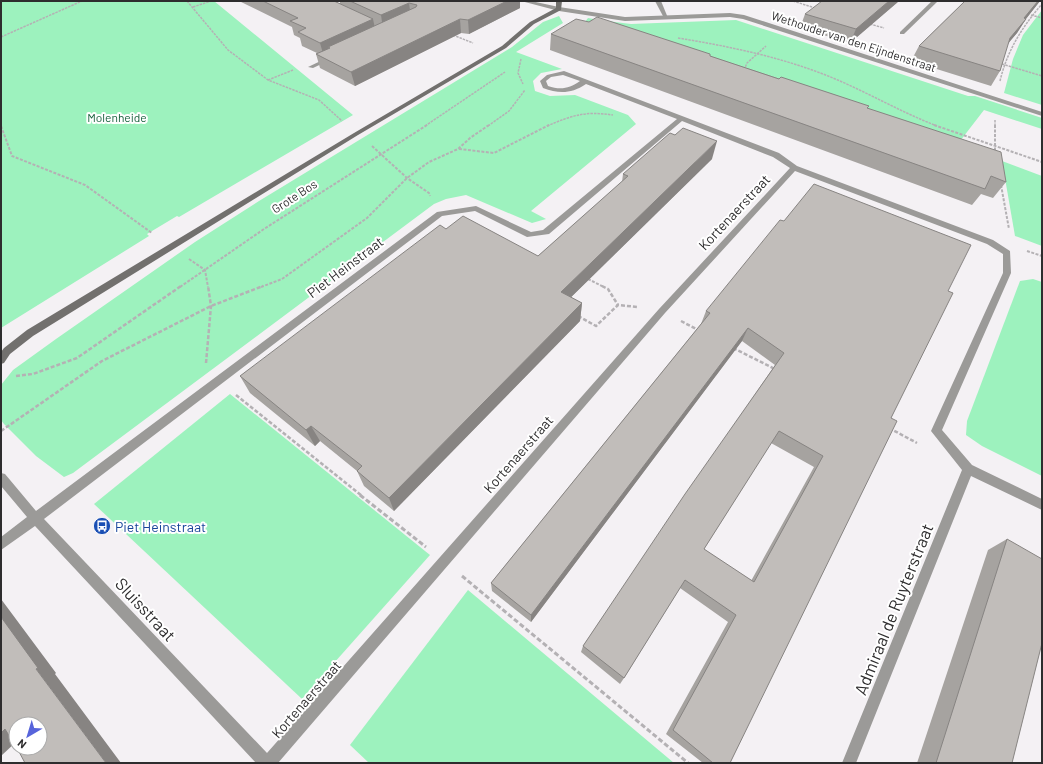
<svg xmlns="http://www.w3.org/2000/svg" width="1043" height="764" viewBox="0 0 1043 764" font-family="Barlow,sans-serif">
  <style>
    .green { fill: #9df2be }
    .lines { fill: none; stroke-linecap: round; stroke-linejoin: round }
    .path-far3 { stroke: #b4b1b4; stroke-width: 1.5; stroke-dasharray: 2.5 1; stroke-linecap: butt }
    .path-far2 { stroke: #b4b1b4; stroke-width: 2; stroke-dasharray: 3 1.5; stroke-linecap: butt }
    .path-far1 { stroke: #b4b1b4; stroke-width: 2.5; stroke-dasharray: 4 2; stroke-linecap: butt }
    .path { stroke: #b4b1b4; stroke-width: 3; stroke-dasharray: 5 2.5; stroke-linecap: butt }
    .lane { fill: #9b9a98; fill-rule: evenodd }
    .street { fill: #9b9a98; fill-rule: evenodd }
    .secondary { fill: #72706e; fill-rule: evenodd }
    .wall { fill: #a6a3a0; fill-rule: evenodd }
    .shaded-wall { fill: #878482 }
    .building { fill: #c1bdba; stroke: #878482; fill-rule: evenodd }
    .labels { text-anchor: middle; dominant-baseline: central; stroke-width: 4; stroke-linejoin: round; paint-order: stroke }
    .far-street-label { font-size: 12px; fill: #2e2d2e; stroke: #fff }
    .far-park-label { font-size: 12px; fill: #145f3a; stroke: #fff }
    .street-label { font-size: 14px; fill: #2e2d2e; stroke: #fff }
    .transit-label { font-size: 14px; fill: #164399; stroke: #fff; text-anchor: start }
    .near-street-label { font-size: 17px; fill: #2e2d2e; stroke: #fff }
  </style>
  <rect width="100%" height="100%" fill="#f4f1f4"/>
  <g class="green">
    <path d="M1,1H214L353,115L179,217L177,216L147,234L149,236L1,328Z"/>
    <path d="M1042,10V105L1004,93L1013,59L1023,35Z"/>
    <path d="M559,16L563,23L516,52L562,69L541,73L533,81L535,91L550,96L575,95L628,115L636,124L531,211L546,219L532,223L466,195L446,199L434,204L73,473L64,477L36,456L4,424L1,420V385L13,370L56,339L195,242L259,201L512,47L543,22Z"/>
    <path d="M588,18L599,20L631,24L736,20L968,96H975L1042,118V129L984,110L957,145L581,27Z"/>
    <path d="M1002,161L1042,176V246L1015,236Z"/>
    <path d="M1033,279L1042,282V476L982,446L966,435L967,421L1020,281Z"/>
    <path d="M230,394L430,555L302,699L94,504Z"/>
    <path d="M468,590L674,763H369L350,745Z"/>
  </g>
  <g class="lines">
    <g class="path-far3">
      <path d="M187,1L228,50L268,80L319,100L342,121"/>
      <path d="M793,1L815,8"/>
      <path d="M193,7L211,1"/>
      <path d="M1031,15L1042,18"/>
      <path d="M870,24L884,28"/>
      <path d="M453,35L473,43"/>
      <path d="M1,37L82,1"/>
      <path d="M678,38C727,46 776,56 823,74C862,89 898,111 937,126"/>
      <path d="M521,59L518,73L523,84"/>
      <path d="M1002,64L1042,76"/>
      <path d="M744,70L747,63L766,46"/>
      <path d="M268,80L293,70"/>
      <path d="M1000,81C1007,51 1022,27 1042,4"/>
      <path d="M995,120V126"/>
      <path d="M425,126L505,72"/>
      <path d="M488,126L509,111L525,90"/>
      <path d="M547,126C573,115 585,111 613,115"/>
    </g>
    <g class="path-far2">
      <path d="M934,125L1042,162"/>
      <path d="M995,125V153"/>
      <path d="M1,126L12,156L85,185L152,233"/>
      <path d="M372,146L407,178L429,193L430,196"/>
      <path d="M459,149L494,153L549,125"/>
      <path d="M1001,185L1009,229"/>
      <path d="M1027,251L1042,256"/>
      <path d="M189,259L205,270L208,287"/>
      <path d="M588,279L604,287"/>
      <path d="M180,287L264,229L427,125"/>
      <path d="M261,287L282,279L367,218L407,178L429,162L458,149L470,138L489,125"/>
    </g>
    <g class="path-far1">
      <path d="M602,286L608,289L618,305"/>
      <path d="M578,316L596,326L618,305L637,307"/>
      <path d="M681,321L700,331"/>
      <path d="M733,348L775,369"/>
      <path d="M206,363L211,306L208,286"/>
      <path d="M16,376L33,374L77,358L181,286"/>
      <path d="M236,395L362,496"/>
      <path d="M889,428L917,443"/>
      <path d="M1,431L102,361L211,306L263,286"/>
    </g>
    <g class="path">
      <path d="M360,495L426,547"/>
      <path d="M462,576L688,763"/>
    </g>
    <g class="lane">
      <path d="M655,1H661L668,18H664Z"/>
      <path d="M932,1H938L904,34H900V32Z"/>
    </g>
    <g class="street">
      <path d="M521,1H531L559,7L625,17L730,13L744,15L1042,112V116L743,19L730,17L625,21L559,11Z"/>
      <path d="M329,57L334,58L313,68L308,67Z"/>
      <path d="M564,71L779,153L797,166L993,240L1010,251L1011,273L942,430L972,465L1042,499V510L971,476L856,763H842L962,470L931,431L1003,273V254L987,244L795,171L665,313L278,763H256L35,526L1,550V537L27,517L1,486V473L5,474L36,511L437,212L476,206L531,232L543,230L677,119L586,84C571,94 559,94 543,88L540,81L547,75ZM563,75L580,81C569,89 560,90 548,86L546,81L551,77ZM682,121L773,157L790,168L659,309L267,753L44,519L442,216L475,211L527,237L549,234Z"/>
    </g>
    <path class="secondary" d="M556,1H562L561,10L534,24L506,48L358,135L33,336L10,354L4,363L1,364V352L4,348L27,330L354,133L502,46L530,22L556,8Z"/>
  </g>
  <g class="wall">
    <path d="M239,1H334L340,4V1H520V8L469,34L461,33L355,86L320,68L316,54L317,53L302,46L300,38L294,35L292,27Z"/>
    <path d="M899,1L850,43L800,28L805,14Z"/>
    <path d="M965,1H1040L1026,19L1017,33L1008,43L1000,71L991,86L911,61L919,46Z"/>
    <path d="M551,34L710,56L868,108L1006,182L993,198L981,194L972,205L550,50Z"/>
    <path d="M712,159L571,297L582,303L580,321L394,511L364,486L357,471L320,441L315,446L250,393L240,376L446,229L538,256L622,182L623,174Z"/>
    <path d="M948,291L891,418L730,763H703L666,734L728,622L680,588L624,678L620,684L581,652L583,646L775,365L742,341L531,622L492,591L491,583L701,324L706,311ZM771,443L814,467L751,581L704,549Z"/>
    <path d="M1007,539L1012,763H917L988,550Z"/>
  </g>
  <g class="shaded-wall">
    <path d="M507,1H520V8L469,34L468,20Z"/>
    <path d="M889,1H899L850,43L856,29Z"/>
    <path d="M1038,1H1040L1025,20L1026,19L1017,33L1001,52L1010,38L1024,18Z"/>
    <path d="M409,3L411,17L383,29L381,15Z"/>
    <path d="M373,19L376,33L330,48L328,47L330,54L324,57L320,43Z"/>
    <path d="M460,19L461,33L355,86L351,72Z"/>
    <path d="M717,141L712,159L559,309L561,292Z"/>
    <path d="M582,303L580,321L394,511L389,498Z"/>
    <path d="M748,328L742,341L531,622V615Z"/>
    <path d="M311,426L320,441L315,446L306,430Z"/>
    <path d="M1,599L56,673L55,674L121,763H106L36,669L1,617Z"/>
    <path d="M5,729L16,742L1,756V733Z"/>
  </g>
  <g class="building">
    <path d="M263,1H334L373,19L320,43L298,32L306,28L290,21L298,18Z"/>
    <path d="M350,1H507L468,20L460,19L351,72L316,54L330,48L328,47L416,7L417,5L409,3L381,15Z"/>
    <path d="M822,1H889L856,29L805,14Z"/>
    <path d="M965,1H1038L1024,18L1026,19L1010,38L1000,71L919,46Z"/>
    <path d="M597,17L710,54V56L779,79L781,77L869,106L867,108L1001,152L1006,182L991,176L985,189L551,34L576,19L589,22Z"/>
    <path d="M683,128L717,141L561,292L582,303L389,498L357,471L362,466L311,426L306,430L240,376L440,225L446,229L463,216L538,256L628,176L623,174L670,133L675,135Z"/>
    <path d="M814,184L971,245L948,291L953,293L891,418L897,421L730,763H713L673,730L736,615L685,580L624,678L583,646L685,494L784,353L748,328L531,615L491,583L710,313L706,311L780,220L784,221ZM779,431L823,456L754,582L704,549Z"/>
    <path d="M1007,539L1042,559V643L1012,763H936Z"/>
    <path d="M1,617L38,668L36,669L106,763H25L17,748H40V724H16V747L5,729L1,733Z"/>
  </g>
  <defs>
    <symbol id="bus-disc" viewBox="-11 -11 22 22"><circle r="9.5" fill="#1a4fb4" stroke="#fff"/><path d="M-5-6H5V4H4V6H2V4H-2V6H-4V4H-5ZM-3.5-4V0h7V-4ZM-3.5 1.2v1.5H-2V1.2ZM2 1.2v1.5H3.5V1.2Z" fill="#fff"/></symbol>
  </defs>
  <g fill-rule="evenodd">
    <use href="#bus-disc" x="92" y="516" width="20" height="20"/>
  </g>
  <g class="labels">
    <g class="far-street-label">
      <text transform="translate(854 41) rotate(18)">Wethouder van den Eijndenstraat</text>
      <text transform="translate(294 196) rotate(-33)">Grote Bos</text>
    </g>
    <g class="far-park-label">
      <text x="117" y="117">Molenheide</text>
    </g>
    <g class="street-label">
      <text transform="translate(734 212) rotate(-47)">Kortenaerstraat</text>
      <text transform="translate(345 267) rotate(-37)">Piet Heinstraat</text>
      <text transform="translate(518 454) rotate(-49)">Kortenaerstraat</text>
      <text transform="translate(306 699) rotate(-49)">Kortenaerstraat</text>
    </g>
    <g class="transit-label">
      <text x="115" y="526">Piet Heinstraat</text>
    </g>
    <g class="near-street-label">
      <text transform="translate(146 609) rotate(47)">Sluisstraat</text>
      <text transform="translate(893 609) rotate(-68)">Admiraal de Ruyterstraat</text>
    </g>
  </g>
  <rect width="1043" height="764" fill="none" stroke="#2e2d2e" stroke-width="4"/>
  <g transform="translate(28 736) rotate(218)"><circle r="19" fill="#ffffff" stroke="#ababab"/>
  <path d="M0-3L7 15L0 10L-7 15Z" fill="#5764db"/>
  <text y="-6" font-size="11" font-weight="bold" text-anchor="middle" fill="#2e2d2e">N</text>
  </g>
</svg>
